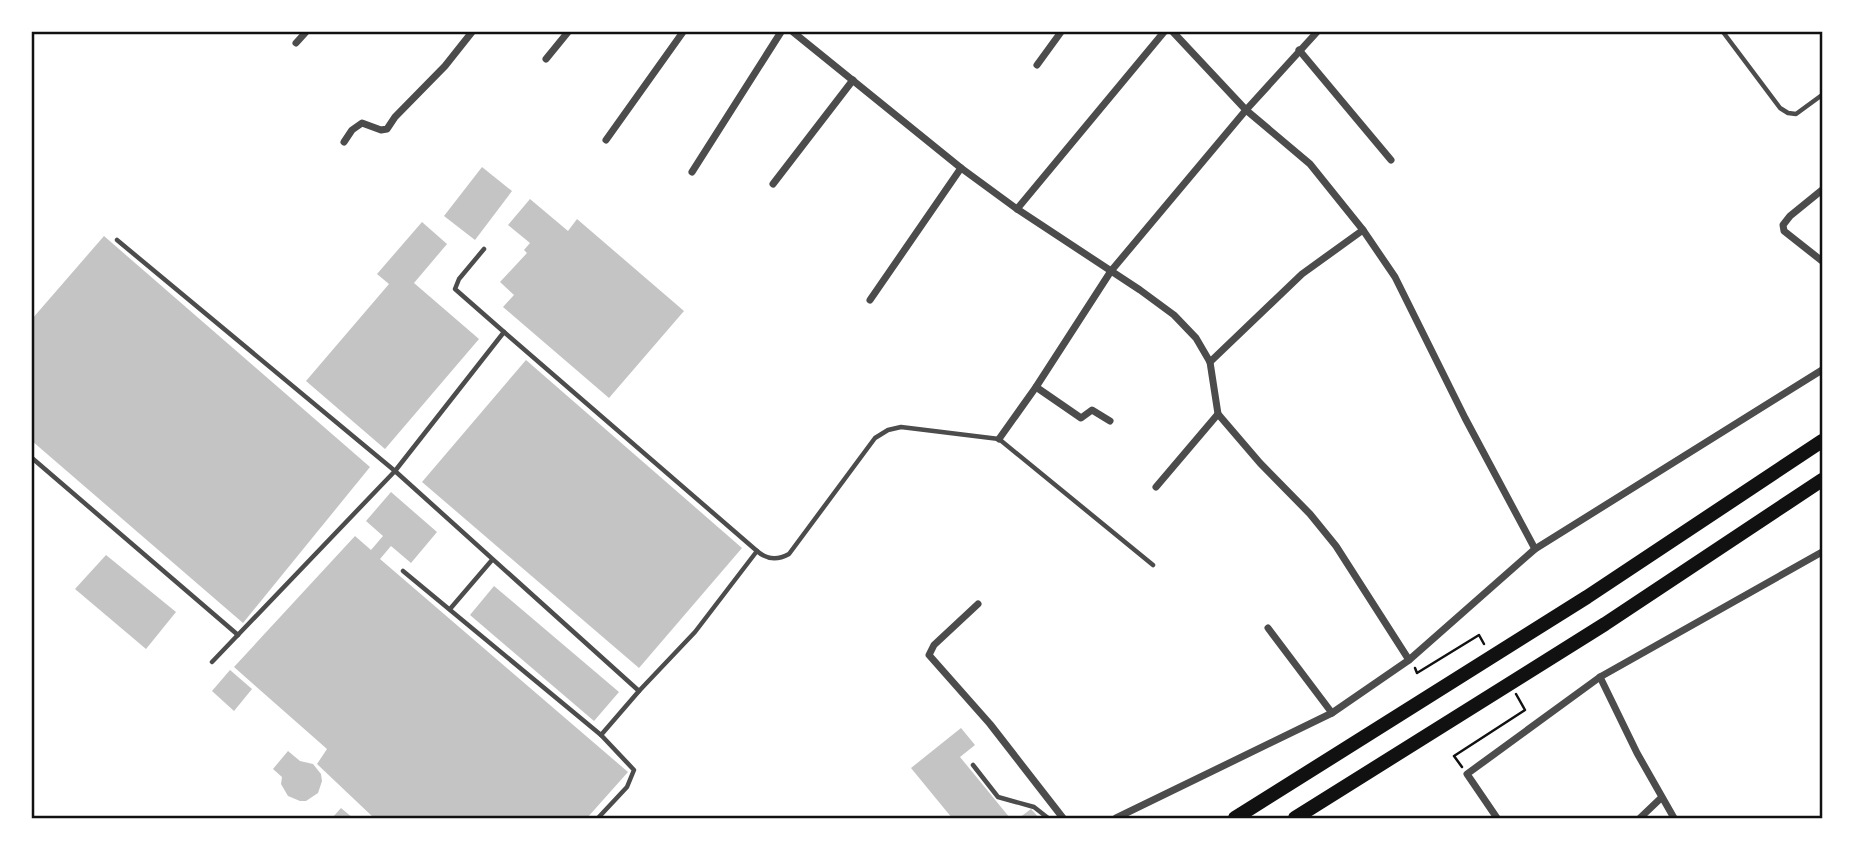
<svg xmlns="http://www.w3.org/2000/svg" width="1854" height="850" viewBox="0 0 1854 850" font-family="'Exo 2',sans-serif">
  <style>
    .building { fill: #c4c4c4 }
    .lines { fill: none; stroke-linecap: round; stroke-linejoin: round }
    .path { stroke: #111; stroke-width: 2.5 }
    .service { stroke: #4c4c4c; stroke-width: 4.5 }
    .minor { stroke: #4c4c4c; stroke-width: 7 }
    .motorway { stroke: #111; stroke-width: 14 }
    .neatline { fill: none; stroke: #111; stroke-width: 2.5 }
  </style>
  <rect width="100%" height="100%" fill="#fff"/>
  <g class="building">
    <path d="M482,167L512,191L475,240L444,216Z"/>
    <path d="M530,199L568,231L577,219L684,311L609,398L503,307L514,295L500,282L527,253L524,250L530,243L508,225Z"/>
    <path d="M422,222L447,244L414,283L479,339L385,449L306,381L389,284L377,274Z"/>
    <path d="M104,236L370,467L243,623L32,441V319Z"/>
    <path d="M526,360L742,548L639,668L422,482Z"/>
    <path d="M391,492L437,532L411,563L391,546L380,559L628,772L587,818H374L317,764L327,749L234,667L355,536L371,550L383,536L366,521Z"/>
    <path d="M106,555L176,612L146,649L75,589Z"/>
    <path d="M494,586L619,692L594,721L470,615Z"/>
    <path d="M230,670L252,689L234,711L212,691Z"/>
    <path d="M961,728L975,745L960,757L1010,818H952L911,768Z"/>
    <path d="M288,751L300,761L313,764L321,774L322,781L318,793L306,801H300L288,796L281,784L282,777L273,769Z"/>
    <path d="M341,808L353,818H332Z"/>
    <path d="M1031,809L1039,818H1019Z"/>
  </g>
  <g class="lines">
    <g class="path">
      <path d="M1415,668L1417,673L1479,635L1484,644"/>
      <path d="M1462,767L1454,756L1525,710L1516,694"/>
    </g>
    <g class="service">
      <path d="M1723,32L1780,108L1788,113L1796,114L1822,95"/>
      <path d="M117,240L395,471L212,662"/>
      <path d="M484,249L459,279L455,289L504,332"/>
      <path d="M32,458L238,635"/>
      <path d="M403,571L601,735"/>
      <path d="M450,609L492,560"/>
      <path d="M639,691L395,471L504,332L757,551"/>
      <path d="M973,765L998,797L1034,807L1048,818"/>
      <path d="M598,818L627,787L634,770L601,735L639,691L695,632L757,551C767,560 778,560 789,554L875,438L888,430L901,427L999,439L1153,565"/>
    </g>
    <g class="minor">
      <path d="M793,32L961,168L1017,209L1140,290L1174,315L1196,338L1210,362L1218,414L1260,463L1310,514L1336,546L1409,660"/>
      <path d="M1173,32L1246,110L1310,164L1363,230L1395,277L1465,418L1535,549"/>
      <path d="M296,43L306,32"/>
      <path d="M1299,50L1391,160"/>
      <path d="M546,59L568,32"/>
      <path d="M1037,65L1061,32"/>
      <path d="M606,140L683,32"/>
      <path d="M344,142L352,130L362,123L381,130L387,129L395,117L445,66L472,32"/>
      <path d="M692,172L781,32"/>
      <path d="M773,184L853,80"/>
      <path d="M1822,190L1790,216L1783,225L1784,231L1822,261"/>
      <path d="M1017,209L1164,32"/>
      <path d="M870,300L961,168"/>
      <path d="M1210,362L1302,274L1363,230"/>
      <path d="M1036,387L1081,418L1092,410L1110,421"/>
      <path d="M999,439L1036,387L1111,271L1246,110L1317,32"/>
      <path d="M1156,487L1218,414"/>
      <path d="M978,604L934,645L929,655L990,724L1063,818"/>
      <path d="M1268,628L1332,713"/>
      <path d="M1600,677L1637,753L1674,818"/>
      <path d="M1116,818L1332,713L1409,660L1535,549L1822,370"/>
      <path d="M1497,818L1467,774L1600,677L1822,552"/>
      <path d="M1640,818L1661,798"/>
    </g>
    <g class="motorway">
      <path d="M1235,818L1587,597L1822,441"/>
      <path d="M1295,818L1605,624L1822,480"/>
    </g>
  </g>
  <rect width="1854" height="850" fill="none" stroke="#ffffff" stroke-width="66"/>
  <rect x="33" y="33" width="1788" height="784" class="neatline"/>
</svg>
